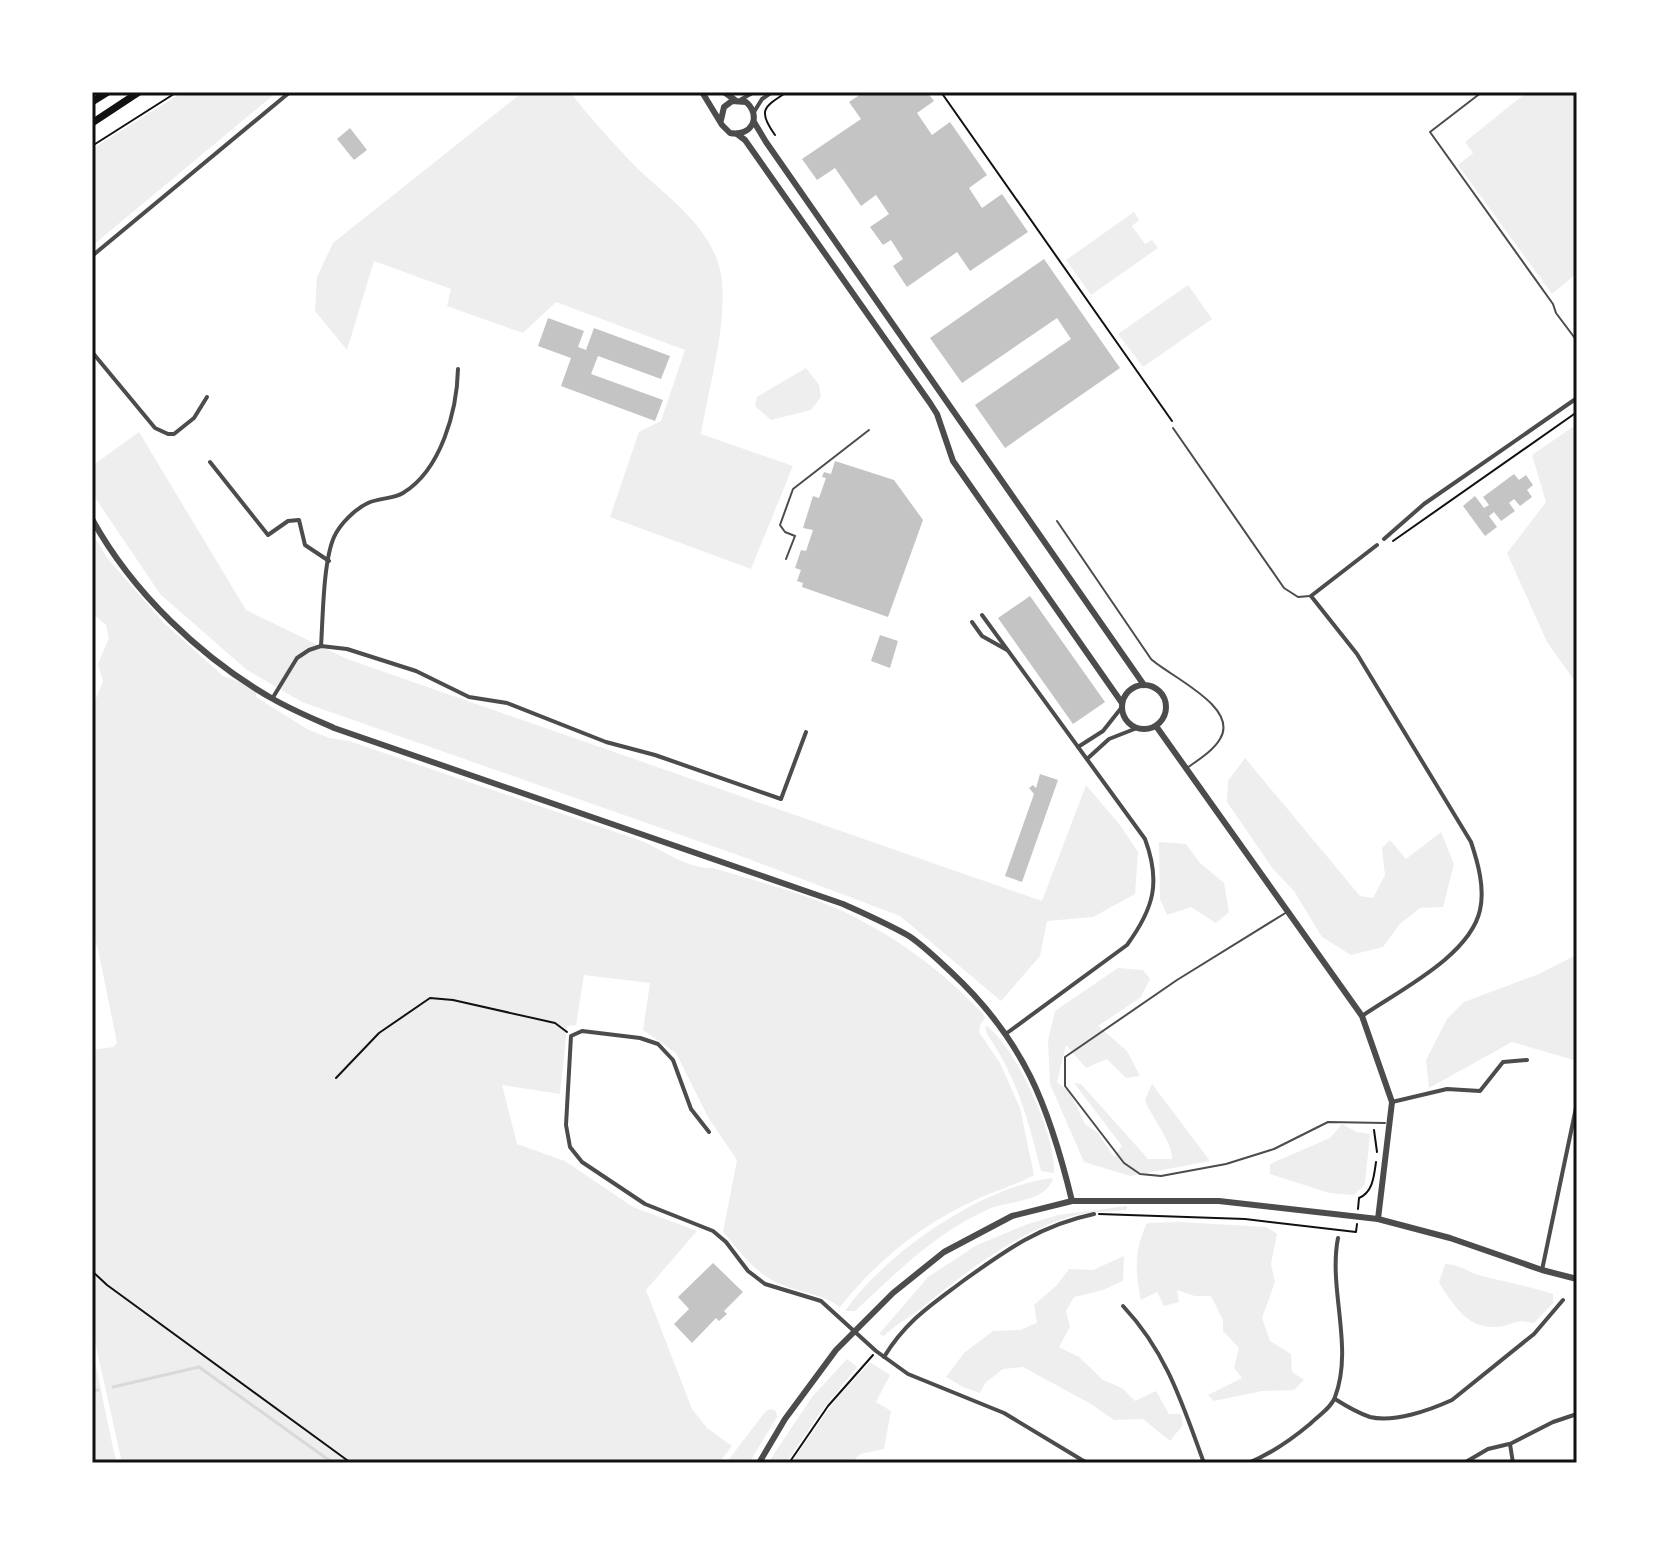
<svg xmlns="http://www.w3.org/2000/svg" width="1669" height="1555" viewBox="0 0 1669 1555" font-family="Roboto,sans-serif">
  <style>
    .green { fill: #eee }
    .lines { fill: none; stroke-linecap: round; stroke-linejoin: round }
    .stream { stroke: #d9d9d9; stroke-width: 3 }
    .building { fill: #c4c4c4 }
    .path { stroke: #111; stroke-width: 2 }
    .service { stroke: #4c4c4c; stroke-width: 2 }
    .minor { stroke: #4c4c4c; stroke-width: 4 }
    .tertiary { stroke: #4c4c4c; stroke-width: 6 }
    .primary { stroke: #111; stroke-width: 7 }
    .neatline { fill: none; stroke: #111; stroke-width: 3 }
  </style>
  <rect width="100%" height="100%" fill="#fff"/>
  <g class="green">
    <path d="M183,92H277L92,246V149Z"/>
    <path d="M523,92H570C590,118 612,142 635,166C668,198 718,231 722,282C726,330 709,387 701,434L793,466L751,569L610,517L639,432L661,421L685,350L556,302L523,333L447,306L451,289L374,261L347,350L315,311L317,277L333,243Z"/>
    <path d="M1527,92H1577V273L1552,294L1458,165L1473,153L1465,142Z"/>
    <path d="M1134,212L1139,220L1132,226L1145,244L1152,240L1158,248L1091,295L1066,260Z"/>
    <path d="M1188,285L1212,319L1143,367L1118,334Z"/>
    <path d="M806,368L819,385L821,397L811,410L771,420L755,406L757,397Z"/>
    <path d="M1577,424V684L1547,642L1507,553L1546,502L1532,455Z"/>
    <path d="M139,432L246,610L347,659L1042,901L1086,785L1120,825L1138,852L1135,894L1093,917L1047,921L1040,956L1001,1001L900,916L749,859L302,702L247,670L160,594L92,493V466Z"/>
    <path d="M92,533L108,559L163,622L223,676L256,688V697L307,729L329,738L349,741L642,841C664,851 688,869 713,868C755,881 800,892 840,910C894,935 943,971 983,1014L985,1018L980,1025L979,1032L1000,1063L1020,1108L1034,1175C1015,1186 991,1192 971,1202C919,1226 875,1263 840,1307C820,1293 801,1293 780,1284C755,1274 740,1251 723,1232L737,1160L708,1117L676,1053L643,1030L650,983L584,975L576,1025L567,1026L560,1094L502,1085L517,1144L565,1161L633,1207L697,1231L646,1290L692,1409L707,1428L732,1446L719,1463H122L92,1328V1050L114,1047L117,1043L98,949L92,934V708L103,681L98,664L109,638L106,625L92,613Z"/>
    <path d="M1245,758L1360,896L1373,898L1385,875L1382,848L1390,840L1406,859L1441,832L1454,864L1443,907L1420,908L1400,924L1383,947L1351,955L1322,937L1294,891L1273,869L1227,802L1228,781Z"/>
    <path d="M1159,842L1186,844L1200,863L1224,883L1229,912L1216,923L1191,907L1167,915L1160,899Z"/>
    <path d="M1577,948V1061L1512,1042L1429,1088L1426,1060L1447,1019L1464,1002L1539,974L1574,956Z"/>
    <path d="M1118,968L1143,970L1150,979L1141,997L1098,1026L1127,1051L1140,1076L1126,1078L1107,1059L1086,1068L1066,1045L1057,1082L1070,1093L1085,1124L1098,1133L1114,1157L1122,1146L1074,1083L1081,1084L1148,1159H1172C1172,1140 1152,1119 1145,1100L1152,1084L1210,1161L1130,1176L1084,1162L1050,1084L1048,1040L1055,1011Z"/>
    <path d="M987,1026C1017,1050 1056,1135 1054,1173L1041,1171C1028,1120 1018,1079 987,1034L985,1027Z"/>
    <path d="M1342,1124L1357,1132L1370,1134L1365,1184L1354,1195L1329,1193L1270,1174V1164L1330,1138Z"/>
    <path d="M1053,1178C1047,1202 1008,1201 989,1209C936,1232 896,1273 855,1311H845C884,1254 984,1185 1053,1178Z"/>
    <path d="M1127,1206V1210C1104,1212 1082,1211 1060,1220C1007,1239 962,1275 919,1310C907,1319 895,1325 884,1336L879,1334L928,1277L977,1245L1025,1225L1058,1215Z"/>
    <path d="M1179,1222L1266,1227L1277,1234L1271,1264L1275,1282L1262,1318L1270,1341L1291,1354L1292,1372L1304,1380L1294,1390L1262,1391L1214,1401L1208,1395L1242,1378L1234,1368L1239,1348L1223,1331V1320L1211,1296H1195L1177,1290L1179,1302L1164,1306L1157,1292L1141,1300C1135,1272 1134,1250 1147,1223Z"/>
    <path d="M1124,1256L1123,1281L1103,1290L1074,1297L1066,1311L1070,1327L1059,1347L1079,1357L1103,1380L1122,1388L1135,1401L1156,1391L1169,1414H1181L1183,1425L1170,1441L1143,1419L1114,1420L1091,1404L1023,1367L1003,1369L985,1383L980,1393L963,1387L946,1377L964,1353L993,1331L1020,1330L1037,1323L1034,1305L1057,1285L1069,1269L1093,1270Z"/>
    <path d="M1445,1264C1459,1264 1469,1273 1482,1276C1506,1282 1530,1287 1553,1294V1303L1534,1323C1516,1318 1512,1326 1497,1327C1467,1329 1454,1305 1439,1283Z"/>
    <path d="M92,1347L113,1448L117,1463H92Z"/>
    <path d="M847,1359L857,1367L820,1413L786,1463H768L812,1397Z"/>
    <path d="M870,1362L890,1375L876,1402L891,1411L884,1449L860,1454L852,1463H791L836,1399Z"/>
    <path d="M771,1409L776,1411L777,1417L749,1463H726L766,1411Z"/>
  </g>
  <g class="lines">
    <g class="stream">
      <path d="M113,1387L199,1367L333,1463"/>
      <path d="M92,1391L98,1390"/>
    </g>
  </g>
  <g class="building">
    <path d="M864,92H927L934,101L917,113L932,135L950,122L987,175L969,188L982,208L1002,194L1028,232L970,271L957,252L907,287L893,266L903,259L891,240L883,245L870,227L889,214L876,195L861,206L835,168L817,180L802,159L861,119L849,102Z"/>
    <path d="M350,128L367,150L354,160L337,139Z"/>
    <path d="M1044,259L1120,368L1005,448L975,405L1071,339L1057,318L962,383L930,338Z"/>
    <path d="M548,318L584,331L578,347L586,350L594,328L670,356L661,379L598,356L591,374L663,400L655,421L561,386L571,358L538,346Z"/>
    <path d="M835,461L894,480L923,520L888,617L802,587L803,583L797,581L801,570L795,568L801,550L806,551L813,530L803,528L813,496L819,498L826,478L822,477L824,472L831,474Z"/>
    <path d="M1514,474L1519,480L1526,475L1533,485L1527,490L1532,497L1520,506L1514,499L1509,503L1515,511L1501,521L1494,512L1489,516L1497,527L1485,536L1463,506L1475,496L1484,508L1489,505L1483,497Z"/>
    <path d="M1030,596L1105,702L1073,724L998,618Z"/>
    <path d="M880,635L898,641L890,668L871,661Z"/>
    <path d="M1040,774L1058,780L1022,882L1005,876L1034,794L1029,788L1033,785L1036,788Z"/>
    <path d="M713,1263L743,1292L724,1311L727,1314L719,1321L716,1318L692,1343L674,1324L689,1309L678,1297Z"/>
  </g>
  <g class="lines">
    <g class="path">
      <path d="M941,92L1172,421"/>
      <path d="M775,135C757,110 764,107 787,92"/>
      <path d="M92,146L177,92"/>
      <path d="M1393,541L1577,412"/>
      <path d="M336,1078L379,1033L430,998L453,1000L555,1023L567,1032"/>
      <path d="M1374,1130L1377,1152"/>
      <path d="M1358,1209L1359,1198C1373,1192 1374,1176 1376,1162"/>
      <path d="M1099,1214L1245,1219L1356,1232L1357,1224"/>
      <path d="M92,1271L107,1285L351,1463"/>
      <path d="M789,1463L828,1406L873,1355"/>
    </g>
    <g class="service">
      <path d="M1482,92L1430,132L1553,304L1556,313L1577,341"/>
      <path d="M1173,428L1284,588L1298,597L1310,596"/>
      <path d="M1057,521L1151,659C1169,676 1240,707 1220,739C1213,751 1198,760 1187,768"/>
      <path d="M786,559L795,536L785,532L780,525L793,489L869,430"/>
      <path d="M1287,912L1177,980L1065,1057V1086L1124,1163L1140,1174L1161,1176L1226,1164L1274,1149L1328,1122L1385,1123"/>
    </g>
    <g class="minor">
      <path d="M740,100L754,92"/>
      <path d="M754,112L762,99L772,92"/>
      <path d="M92,256L290,92"/>
      <path d="M92,352L155,428L168,434H174L194,418L207,397"/>
      <path d="M210,462L268,535L288,521L299,520L305,545L329,561"/>
      <path d="M1384,539L1424,504L1577,398"/>
      <path d="M982,615L1145,839C1161,882 1154,908 1127,945L1007,1033"/>
      <path d="M972,622L982,636L1007,650"/>
      <path d="M321,646C323,618 323,562 334,537C340,524 355,509 368,503C379,498 393,499 403,493C441,470 457,411 458,369"/>
      <path d="M272,699L297,658L309,650L321,646L347,649L416,671L469,697L507,703L606,742L655,755L781,799L806,732"/>
      <path d="M1078,747L1103,731L1122,707"/>
      <path d="M1087,759L1109,739L1137,728"/>
      <path d="M1362,1016C1398,991 1470,956 1480,910C1485,888 1478,863 1471,842L1357,654L1311,596L1377,545"/>
      <path d="M1392,1102L1447,1089L1480,1091L1503,1062L1527,1060"/>
      <path d="M709,1132L691,1109L673,1060L658,1044L640,1038L582,1031L571,1036L566,1125L570,1147L582,1162L645,1204L713,1231L726,1242L748,1271L765,1284L821,1301L876,1351L908,1374L1004,1413L1087,1463"/>
      <path d="M1542,1270L1577,1103"/>
      <path d="M1123,1306C1167,1353 1182,1403 1204,1463"/>
      <path d="M884,1357C906,1321 930,1306 963,1281C1006,1250 1041,1225 1094,1214"/>
      <path d="M1335,1399C1346,1406 1358,1413 1370,1417C1394,1423 1430,1410 1452,1400L1534,1334L1563,1300"/>
      <path d="M1248,1463C1271,1454 1292,1439 1310,1424C1318,1416 1332,1407 1335,1397C1354,1347 1328,1289 1338,1238"/>
      <path d="M1464,1463L1488,1449L1509,1444"/>
      <path d="M1513,1463L1510,1444L1553,1422L1577,1414"/>
    </g>
    <g class="tertiary">
      <path d="M702,92L722,125L730,133C752,137 762,116 746,102L732,101L724,107L721,120"/>
      <path d="M724,92L735,100"/>
      <path d="M754,122L766,142L1144,685"/>
      <path d="M737,134L745,140L930,403L937,414L953,461L1122,703"/>
      <path d="M92,519C132,592 201,658 273,699C292,710 314,719 334,728L843,904C865,914 888,924 909,936C924,946 938,960 951,972C1024,1040 1049,1106 1072,1201"/>
      <circle cx="1144" cy="707" r="22"/>
      <path d="M1156,726L1362,1016L1392,1102L1378,1219"/>
      <path d="M759,1463L785,1419L836,1350L893,1293L944,1252L1012,1216L1072,1201H1219L1378,1219L1450,1238L1542,1270L1577,1279"/>
    </g>
    <g class="primary">
      <path d="M92,102L108,92"/>
      <path d="M92,123L139,92"/>
    </g>
  </g>
  <rect width="1669" height="1555" fill="none" stroke="#ffffff" stroke-width="188"/>
  <rect x="94" y="94" width="1481" height="1367" class="neatline"/>
</svg>
